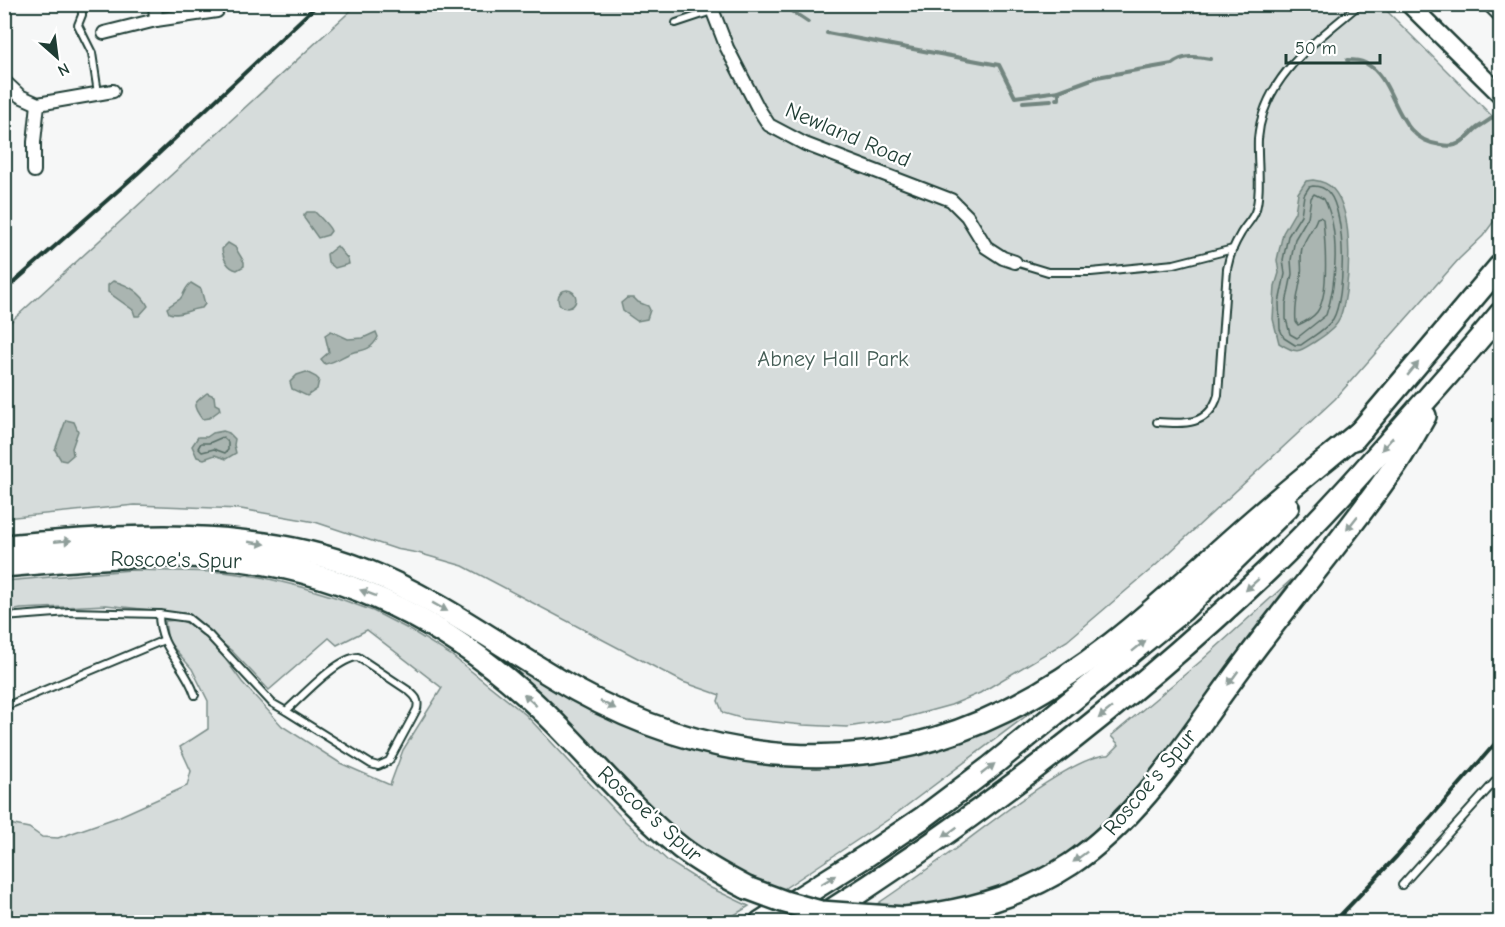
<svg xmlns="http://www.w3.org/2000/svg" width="1505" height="927" viewBox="0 0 1505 927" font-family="'Comic Neue',sans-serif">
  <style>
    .green { fill: #d6dcdb; stroke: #7a8c88; stroke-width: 1.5 }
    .water { fill: #aab5b1; stroke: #72857f; stroke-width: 1.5 }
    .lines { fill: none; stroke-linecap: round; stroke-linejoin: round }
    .shore { stroke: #576d66; stroke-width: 1.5 }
    .stream { stroke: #72857f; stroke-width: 4 }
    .service-casing { stroke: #1f3d34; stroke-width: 10 }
    .minor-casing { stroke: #1f3d34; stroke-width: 16 }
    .secondary-casing { stroke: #1f3d34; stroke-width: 21 }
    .motorway-casing { stroke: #1f3d34; stroke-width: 26 }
    .service { stroke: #fff; stroke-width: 6 }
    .minor { stroke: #fff; stroke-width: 12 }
    .secondary { stroke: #fff; stroke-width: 16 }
    .motorway { stroke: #fff; stroke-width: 21 }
    .rail { stroke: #1f3d34; stroke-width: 4 }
    .motorway-bridge-casing { stroke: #1f3d34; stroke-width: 26; stroke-linecap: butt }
    .motorway-bridge { stroke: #fff; stroke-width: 21 }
    .oneway { fill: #8f9e9a }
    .labels { text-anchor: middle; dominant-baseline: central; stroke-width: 4.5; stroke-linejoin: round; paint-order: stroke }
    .street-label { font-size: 22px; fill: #1f3d34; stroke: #fff }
    .park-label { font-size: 22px; fill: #445d55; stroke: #fff }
  </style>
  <rect width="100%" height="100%" fill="#f6f7f7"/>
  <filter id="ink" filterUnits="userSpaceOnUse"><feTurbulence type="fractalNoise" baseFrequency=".0167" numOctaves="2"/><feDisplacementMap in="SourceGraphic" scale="12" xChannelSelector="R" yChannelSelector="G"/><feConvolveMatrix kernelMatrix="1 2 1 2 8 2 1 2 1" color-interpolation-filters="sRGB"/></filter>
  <g filter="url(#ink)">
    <g class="green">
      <path d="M1368,4L1371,8L1381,5L1500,124V213L1483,236L1459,259L1335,399L1155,566L1067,641L980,693L951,705L900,719L847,727L803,725L744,719L723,713L718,701L720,695L683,682L463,566L418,553L396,549L315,522L241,509L135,505L5,518V327L357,5Z"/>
      <path d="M131,570L223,572L261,577L302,587L338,598L373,611L412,631L451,655L526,715L624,820L668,861L711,888L749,906L723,922H5L4,823L29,828L42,837L58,838L118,817L187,786L191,771L180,747L208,729V701L192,669L168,641L165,621L180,620L191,625L213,642L242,682L282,726L340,763L390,785L403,750L442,688L367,630L337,645L329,638L269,690L232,651L186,614L106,605L21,609L5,612V581Z"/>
      <path d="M1292,579C1266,615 1240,651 1215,687C1165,759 1110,843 1027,880C1008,888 986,897 966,901C940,907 898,909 871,908C900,889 929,868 958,847C988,825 1075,754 1109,755L1119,745L1111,736L1201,661Z"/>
      <path d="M486,644L594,708L842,763L1054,695L889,819L779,892L750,880L692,845L658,816L482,650Z"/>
    </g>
    <g class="water">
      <path d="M1313,180C1321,181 1328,183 1333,189C1355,213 1351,291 1339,320C1335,329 1324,336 1316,341C1299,352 1298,355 1279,343L1273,319L1275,286L1279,273L1277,260L1283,233L1295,212L1298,193L1306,181Z"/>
      <path d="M307,212H315C319,216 330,227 331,231L328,235L318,238L304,218V215Z"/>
      <path d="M228,243L235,247L244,262V266L237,270C228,268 223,259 222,249Z"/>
      <path d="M337,246L348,259L349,264L335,268L328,262L327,254Z"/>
      <path d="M113,281C129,285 141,292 148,306L139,316H135L133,310L108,292V285Z"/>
      <path d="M191,283L201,289L205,304L202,308C192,308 179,317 169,313L167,308C171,304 176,302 180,299C185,294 184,288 191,283Z"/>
      <circle cx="567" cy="299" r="9"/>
      <path d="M627,298H634L638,302L648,306L650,310L647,319L637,321L623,311L621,303Z"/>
      <path d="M331,331L348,339L363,338L376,332L378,337C372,349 365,350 354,352C345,354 337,362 325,364L321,359L329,352L325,335Z"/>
      <path d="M306,372L316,377L319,380L317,389L307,396L292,389L290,382L297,375Z"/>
      <path d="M207,393L214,396L215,404L219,406L220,410L209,418L202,419C191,404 193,404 207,393Z"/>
      <path d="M66,420L74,422L78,431L72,448L73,455L66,461L61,460L55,450Z"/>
      <path d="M223,431L229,433L235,439L234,445L236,453L226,459L215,455L204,459L197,457L192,446L198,437H207L213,433Z"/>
    </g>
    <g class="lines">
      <g class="shore">
        <path d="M1313,186C1319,186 1325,188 1329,193C1346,213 1346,297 1333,319C1326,330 1311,337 1301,345H1295L1284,338L1280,329L1279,303L1285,274L1283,260L1288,236L1301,215L1304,195L1309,187Z"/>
        <path d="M1314,194L1324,199C1340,229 1337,284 1326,315L1297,338L1290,334L1286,319V304L1292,274L1291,260L1295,239L1308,217L1311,198Z"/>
        <path d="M1320,217L1323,219C1325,240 1330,295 1317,312C1313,317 1305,322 1298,325L1296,322C1294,304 1299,292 1301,276C1303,265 1298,254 1304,243C1308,234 1314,227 1317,218Z"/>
        <path d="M223,437L228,442V450L225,453L214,449L202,452L198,448L201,443H209Z"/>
      </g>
      <g class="stream">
        <path d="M781,4L808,22"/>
        <path d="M827,33L999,65L1015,97L1059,91L1097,77L1172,64C1183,55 1196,56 1210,59"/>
        <path d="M1347,60C1353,60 1359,60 1365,63C1398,79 1393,140 1441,145C1446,146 1451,146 1455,145C1464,142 1470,134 1477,128C1485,123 1493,118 1500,112"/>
        <path d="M1056,99H1059V91"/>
        <path d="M1023,102L1051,100"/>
      </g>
      <defs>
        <g id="service">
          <path d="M82,4V15L78,25L92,53L98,93"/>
          <path d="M1484,4L1500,20"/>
          <path d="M676,23L712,11"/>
          <path d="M1015,262L1048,272H1091L1174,264L1233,249"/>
          <path d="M1157,422C1184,424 1209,426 1218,395L1227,269C1229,257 1234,245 1240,235C1244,227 1252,220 1255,212C1262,194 1257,159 1258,139C1263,77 1316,41 1360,4"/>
          <path d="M159,614C159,650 185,663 195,695"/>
          <path d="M4,617L69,612L159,614L188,618L209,635L272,703L286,711L371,764L378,766L389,761L417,709C419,700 416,697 409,691L358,657C337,658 302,697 286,711"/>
          <path d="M4,707L164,640"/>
          <path d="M1402,885L1500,776"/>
        </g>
        <g id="minor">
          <path d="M155,4L156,20"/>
          <path d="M710,4L727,48L758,108L769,125L805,144L951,200L967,216L986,247L1003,258L1015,262"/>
          <path d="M104,33L156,20L217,11"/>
          <path d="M4,81L20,96L38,104L113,91"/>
          <path d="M34,171V142L38,104"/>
        </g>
        <path id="secondary" d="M1409,4L1500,94"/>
        <g id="motorway">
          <path d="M1354,439L1500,266"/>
          <path d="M4,546C125,536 250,525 365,570C441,600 505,650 576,690C711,765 864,781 1005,711C1104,663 1175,588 1257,517C1291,487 1327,459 1362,430"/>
          <path d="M4,566C72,560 141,553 208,557C340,565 452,623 546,714C591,758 632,809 681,848C702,864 724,876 747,888"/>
          <path d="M904,918C964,912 1021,897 1071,864C1146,813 1194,729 1248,658C1294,596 1345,537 1389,474C1403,456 1414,435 1425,416"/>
          <path d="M761,922L866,856L924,817L989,768L1183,610L1288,507"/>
          <path d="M813,922C975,820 1128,703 1267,571C1306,534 1343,494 1379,453C1420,407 1461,361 1500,314"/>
        </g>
      </defs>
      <use href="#service" class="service-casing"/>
      <use href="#minor" class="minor-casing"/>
      <use href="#secondary" class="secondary-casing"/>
      <use href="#motorway" class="motorway-casing"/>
      <use href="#service" class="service"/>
      <use href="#minor" class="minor"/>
      <use href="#secondary" class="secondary"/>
      <use href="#motorway" class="motorway"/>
      <g class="rail">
        <path d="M4,291L138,173L318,4"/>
        <path d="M1334,922L1397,856L1500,738"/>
      </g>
      <defs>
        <path id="motorway-bridge" d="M747,888L785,902L821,912L904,918"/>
      </defs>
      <use href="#motorway-bridge" class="motorway-bridge-casing"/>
      <use href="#motorway-bridge" class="motorway-bridge"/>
    </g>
    <defs><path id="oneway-solid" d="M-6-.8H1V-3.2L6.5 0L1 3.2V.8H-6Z" transform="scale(1.5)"/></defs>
    <g class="oneway">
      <use href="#oneway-solid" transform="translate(1413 369) rotate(-50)"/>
      <use href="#oneway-solid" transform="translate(1387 444) rotate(132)"/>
      <use href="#oneway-solid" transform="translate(1352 523) rotate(128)"/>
      <use href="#oneway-solid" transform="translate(63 541) rotate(-5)"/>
      <use href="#oneway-solid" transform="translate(257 543) rotate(8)"/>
      <use href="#oneway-solid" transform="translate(1252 585) rotate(138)"/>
      <use href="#oneway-solid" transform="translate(368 593) rotate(-159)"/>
      <use href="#oneway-solid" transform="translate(440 607) rotate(29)"/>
      <use href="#oneway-solid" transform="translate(1139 646) rotate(-39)"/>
      <use href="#oneway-solid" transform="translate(1233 678) rotate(126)"/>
      <use href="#oneway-solid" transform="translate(530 700) rotate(-138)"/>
      <use href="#oneway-solid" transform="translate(608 705) rotate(26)"/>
      <use href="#oneway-solid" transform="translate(1105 713) rotate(141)"/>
      <use href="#oneway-solid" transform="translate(988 769) rotate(-38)"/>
      <use href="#oneway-solid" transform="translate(950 832) rotate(145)"/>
      <use href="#oneway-solid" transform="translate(1080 857) rotate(143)"/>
      <use href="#oneway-solid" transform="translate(828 880) rotate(-32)"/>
    </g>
  </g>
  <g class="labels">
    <g class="street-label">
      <text transform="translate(848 135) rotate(23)">Newland Road</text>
      <text transform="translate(176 560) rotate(1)">Roscoe's Spur</text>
      <text transform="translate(1150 782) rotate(-50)">Roscoe's Spur</text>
      <text transform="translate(650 814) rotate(42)">Roscoe's Spur</text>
    </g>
    <g class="park-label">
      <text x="833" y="359">Abney Hall Park</text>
    </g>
  </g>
  <rect width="1505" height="927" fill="none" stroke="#fff" stroke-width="24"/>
  <rect x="12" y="12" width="1481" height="903" fill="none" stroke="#1f3d34" stroke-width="2" filter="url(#ink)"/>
  <g transform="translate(57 57) rotate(152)" stroke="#ffffff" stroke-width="4.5" paint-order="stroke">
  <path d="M0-4.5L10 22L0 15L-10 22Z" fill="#1f3d34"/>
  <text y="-9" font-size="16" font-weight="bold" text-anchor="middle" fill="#1f3d34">N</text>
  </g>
  <path d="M1286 54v9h94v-9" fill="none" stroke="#1f3d34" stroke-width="3"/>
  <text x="1295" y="54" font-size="18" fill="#1f3d34" stroke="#ffffff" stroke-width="4.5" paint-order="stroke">50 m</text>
</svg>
